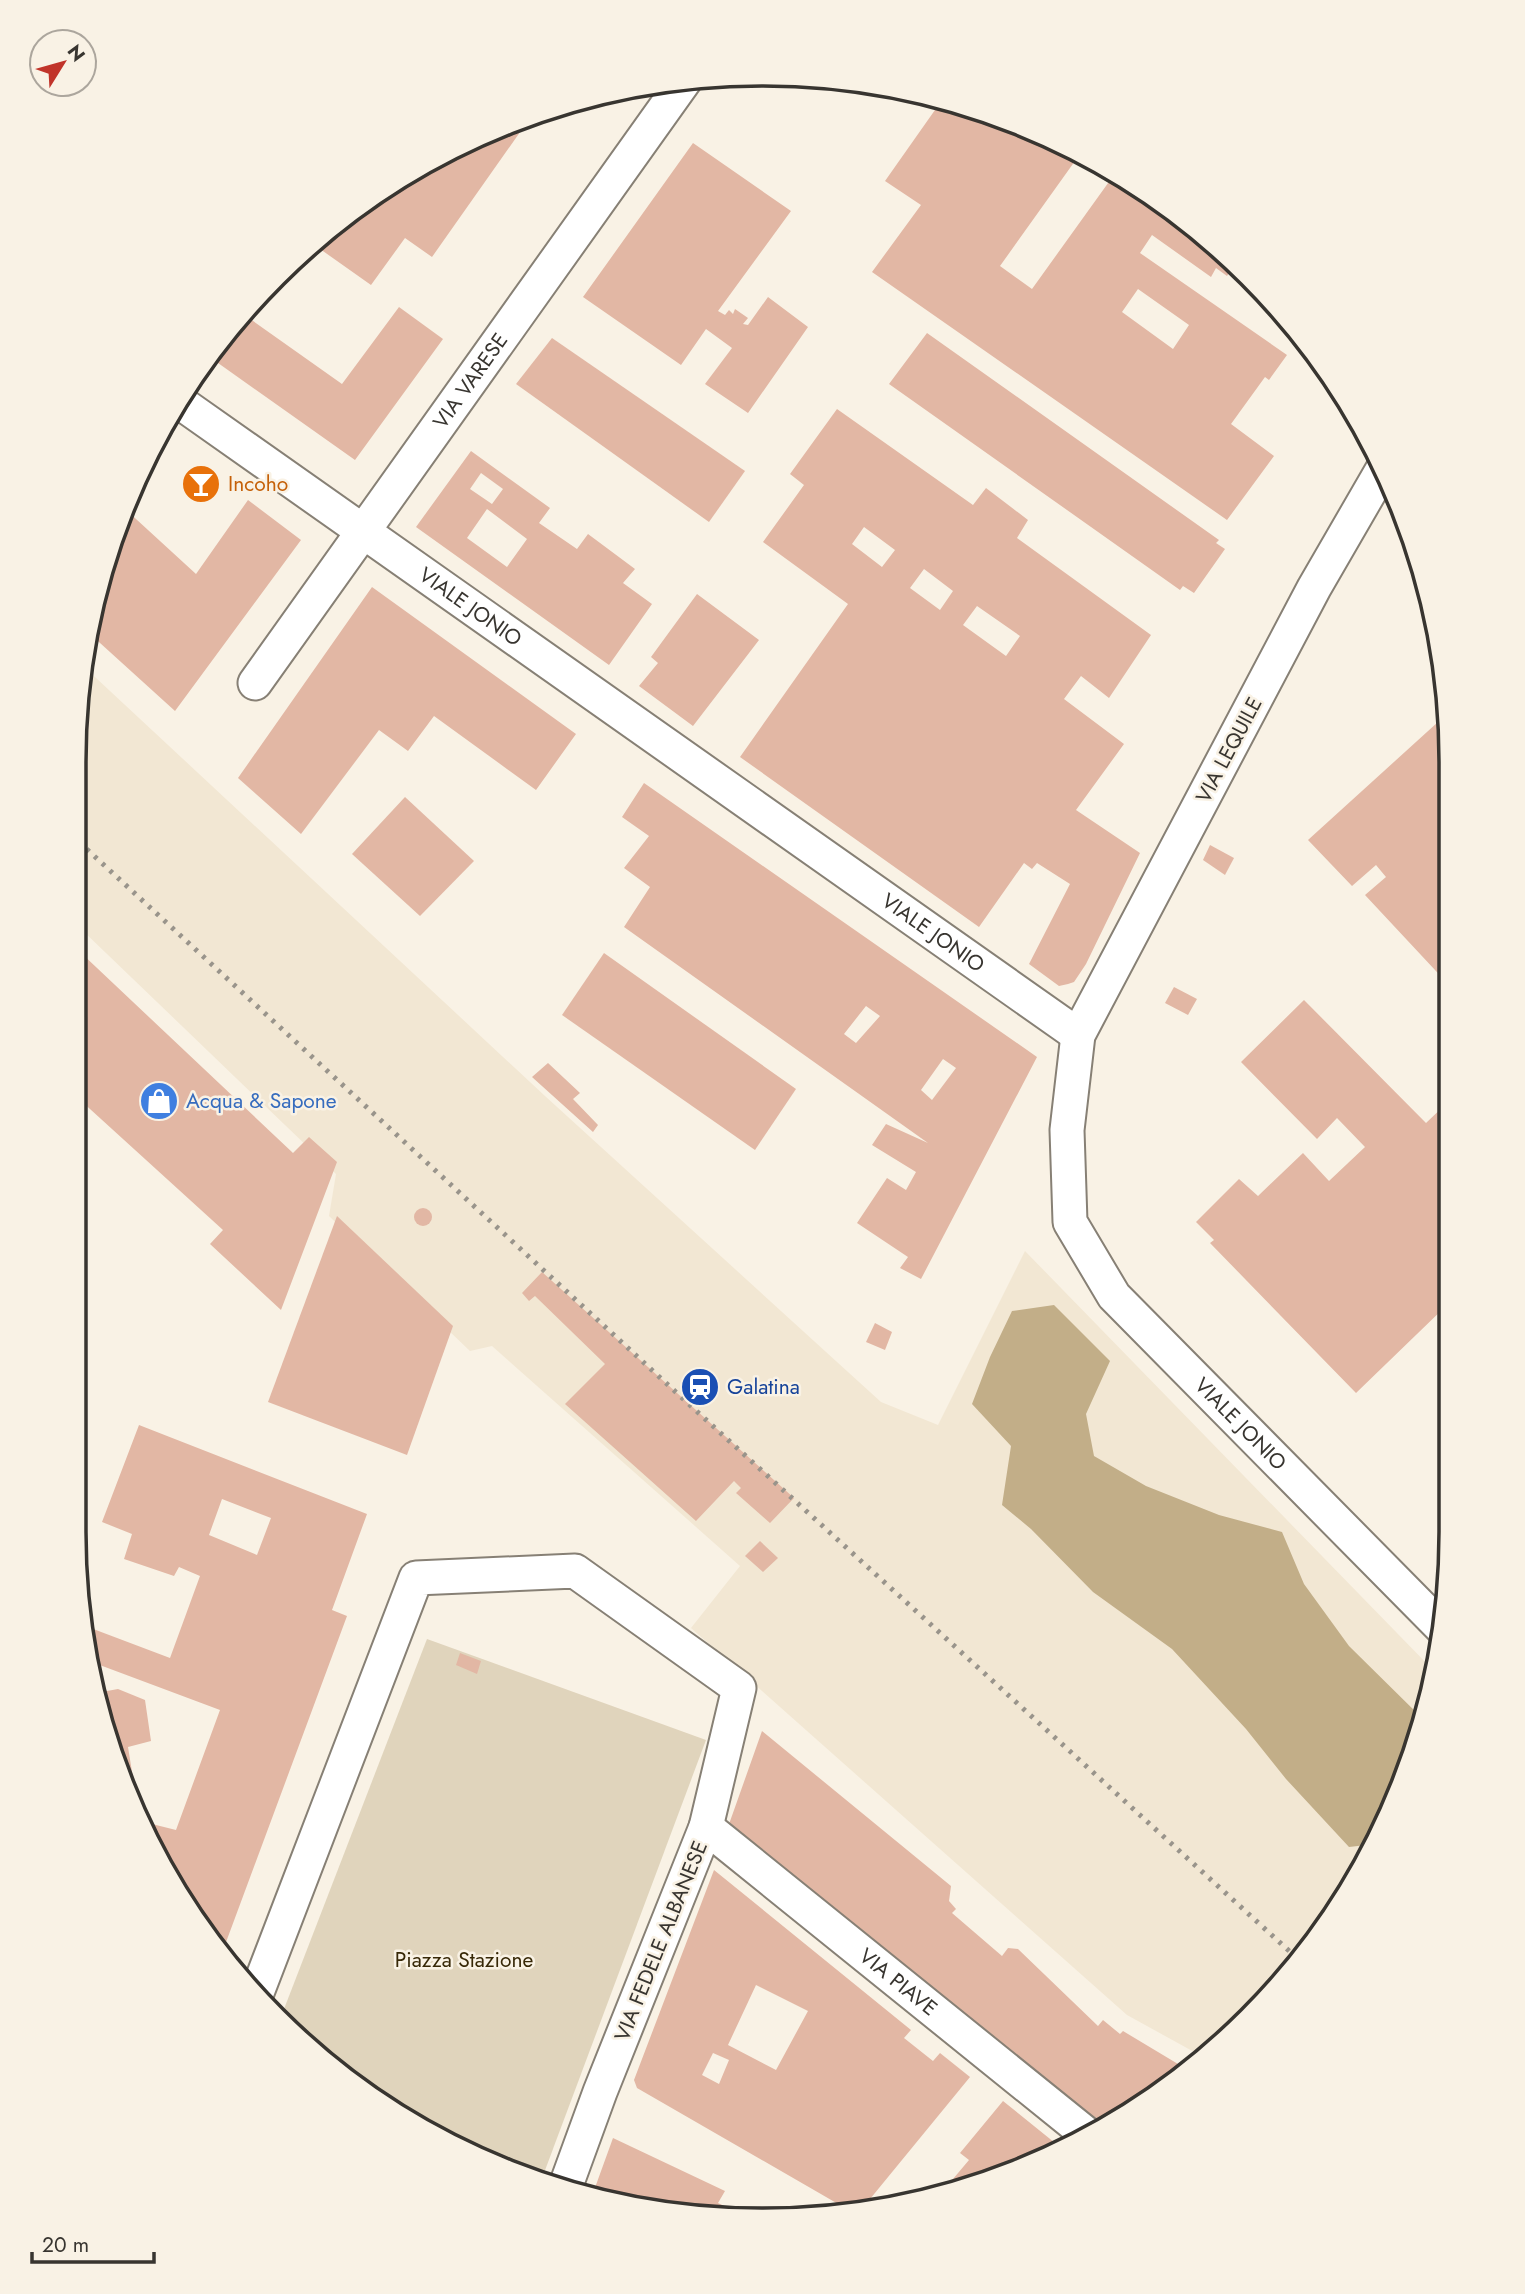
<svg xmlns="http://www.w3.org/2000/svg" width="1525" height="2294" viewBox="0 0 1525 2294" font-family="Jost,sans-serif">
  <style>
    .built { fill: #f2e7d3 }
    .green { fill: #e0d4bc }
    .forest { fill: #c2ae88 }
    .building { fill: #e2b7a4; fill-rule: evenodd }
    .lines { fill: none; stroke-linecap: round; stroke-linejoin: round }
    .street-casing { stroke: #878075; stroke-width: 37 }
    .street { stroke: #fff; stroke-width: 33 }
    .rail { stroke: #99948b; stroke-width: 5; stroke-dasharray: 3.5 7; stroke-linecap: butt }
    .labels { text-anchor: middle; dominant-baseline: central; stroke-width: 5; stroke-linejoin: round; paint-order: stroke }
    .street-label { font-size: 21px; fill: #383530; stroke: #f9f2e5 }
    .food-label { font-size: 21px; fill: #c56008; stroke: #f9f2e5; text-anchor: start }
    .shop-label { font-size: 21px; fill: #366cbe; stroke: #f9f2e5; text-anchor: start }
    .transit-label { font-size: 21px; fill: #164399; stroke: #f9f2e5; text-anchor: start }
    .park-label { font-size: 21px; fill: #372807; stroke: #f9f2e5 }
    .rim { fill: none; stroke: #383530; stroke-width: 3.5 }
  </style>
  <rect width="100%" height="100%" fill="#f9f2e5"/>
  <path class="built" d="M81,664L545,1096L881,1402L938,1425L1025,1251L1434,1671L1415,1753L1381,1836L1280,1986L1216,2050L1205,2058L1127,2015L691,1628L740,1566L492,1346L470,1351L329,1216L336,1174L81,929L79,672Z"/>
  <path class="green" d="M427,1639L706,1740L541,2181L499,2168L343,2078L279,2022Z"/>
  <path class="forest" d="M1054,1305L1110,1361L1086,1414L1094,1456L1146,1486L1219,1515L1282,1532L1304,1584L1349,1646L1423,1719L1415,1753L1375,1844L1349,1847L1286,1779L1246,1729L1172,1649L1093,1592L1031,1529L1002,1505L1011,1446L972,1404L990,1357L1012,1311Z"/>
  <g class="building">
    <path d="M942,100L986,111L1080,154L1000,266L1032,289L1116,172L1217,245L1235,264L1227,276L1216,268L1211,277L1152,235L1140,253L1287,355L1269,380L1265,377L1231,424L1274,456L1227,520L872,272L921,205L885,181ZM1138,289L1189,325L1173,349L1122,312Z"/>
    <path d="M519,121L525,125L432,257L405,238L371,285L313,244L343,216L458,144Z"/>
    <path d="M693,143L791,211L718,311L725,315L729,310L733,314L735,309L748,318L743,324L748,325L768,297L808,327L748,413L705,384L732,348L706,329L681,365L583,297Z"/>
    <path d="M261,293L246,316L342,384L399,307L443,339L355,460L211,358L245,308Z"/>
    <path d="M927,333L1219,540L1216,543L1225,549L1194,593L1183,586L1180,590L889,384Z"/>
    <path d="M552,338L745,471L709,522L516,384Z"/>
    <path d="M837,409L973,505L986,488L1028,520L1017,538L1151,635L1109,698L1081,676L1064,699L1124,744L1076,810L1140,853L1086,964L1074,982L1068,984L1059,986L1029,964L1070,884L1037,863L1032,869L1024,863L979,927L740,757L848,604L763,542L804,485L790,474ZM864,527L895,550L882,567L852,544ZM924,569L953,591L940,610L910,588ZM977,606L1020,636L1006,656L963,625Z"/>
    <path d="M471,451L550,508L539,523L577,549L588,534L635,569L623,583L652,604L609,665L416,527ZM481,473L503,489L492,504L470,489ZM487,509L527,539L507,567L467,538Z"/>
    <path d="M248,500L301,540L175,711L89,633L110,541L124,508L196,574Z"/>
    <path d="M372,587L576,734L536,790L434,716L408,751L379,730L301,834L238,778Z"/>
    <path d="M697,594L759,640L693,726L639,686L658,663L651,657Z"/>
    <path d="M1449,712L1450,718L1449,985L1365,895L1386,877L1376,865L1352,886L1308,840Z"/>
    <path d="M644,783L1037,1057L921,1279L900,1268L908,1257L857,1223L887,1178L906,1190L916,1172L872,1145L886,1124L928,1143L624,927L650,887L624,868L649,836L622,817ZM866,1006L880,1016L856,1043L844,1034ZM943,1059L956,1068L932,1100L921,1090Z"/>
    <path d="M405,797L474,861L420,916L352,854Z"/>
    <path d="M1210,845L1234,858L1225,875L1203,860Z"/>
    <path d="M79,951L293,1153L309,1137L337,1162L281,1310L210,1244L223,1230L79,1099Z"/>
    <path d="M604,953L796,1089L755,1150L562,1015Z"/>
    <path d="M1174,987L1197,999L1188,1015L1165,1003Z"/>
    <path d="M1304,1000L1426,1123L1448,1102L1447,1305L1356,1393L1210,1243L1214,1240L1196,1222L1239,1179L1258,1196L1303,1153L1329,1181L1365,1147L1337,1118L1317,1139L1241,1062Z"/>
    <path d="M548,1063L580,1093L573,1099L598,1125L593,1132L532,1077Z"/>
    <circle cx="423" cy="1217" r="9"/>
    <path d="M337,1216L453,1326L407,1455L268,1402Z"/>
    <path d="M542,1272L794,1498L770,1523L736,1493L741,1488L734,1481L696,1521L565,1404L605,1364L535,1296L529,1301L522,1293Z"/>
    <path d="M875,1323L892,1332L885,1350L866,1342Z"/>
    <path d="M139,1425L367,1514L332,1610L347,1616L222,1953L190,1915L144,1822L176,1830L220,1710L89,1661L80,1624L170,1658L200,1576L179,1567L174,1576L124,1559L132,1534L102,1522ZM222,1499L271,1518L257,1555L209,1535Z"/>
    <path d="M760,1541L778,1558L763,1572L745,1556Z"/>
    <path d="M460,1653L481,1661L477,1674L456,1665Z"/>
    <path d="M118,1689L145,1700L151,1741L128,1747L138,1809L110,1753L96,1693Z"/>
    <path d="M762,1731L951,1886L949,1901L956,1909L952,1913L1002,1956L1008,1948L1018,1949L1098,2026L1103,2020L1120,2034L1123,2031L1188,2070L1108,2127L1099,2120L1095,2125L728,1827Z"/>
    <path d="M714,1870L911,2030L904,2038L933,2061L940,2053L970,2077L861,2210L852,2212L637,2088L634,2080ZM756,1985L808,2011L776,2070L728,2045ZM713,2053L729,2060L719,2084L702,2075Z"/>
    <path d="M1003,2101L1060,2147L937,2198L969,2160L960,2153Z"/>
    <path d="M613,2138L725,2191L718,2203L751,2219H718L628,2207L592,2196Z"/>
  </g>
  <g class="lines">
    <defs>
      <g id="street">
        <path id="s1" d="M181,403L1078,1035"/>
        <path id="s2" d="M1384,467L1314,588L1078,1035L1067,1130L1070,1222L1114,1296L1444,1630"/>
        <path id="s3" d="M255,683L685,80"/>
        <path id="s4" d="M706,1827L1089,2136"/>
        <path d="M256,1995L416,1578L575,1571L739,1688L706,1827L600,2092L565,2188"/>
      </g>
    </defs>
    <use href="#street" class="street-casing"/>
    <use href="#street" class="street"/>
    <path class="rail" d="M79,842L692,1407L1298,1959"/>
  </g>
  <defs>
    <symbol id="bar-disc" viewBox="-11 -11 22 22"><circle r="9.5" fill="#e8710a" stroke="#f9f2e5"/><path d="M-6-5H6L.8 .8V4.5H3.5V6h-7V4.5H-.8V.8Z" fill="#fff"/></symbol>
    <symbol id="shop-disc" viewBox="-11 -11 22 22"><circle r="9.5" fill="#3f7fe0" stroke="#f9f2e5"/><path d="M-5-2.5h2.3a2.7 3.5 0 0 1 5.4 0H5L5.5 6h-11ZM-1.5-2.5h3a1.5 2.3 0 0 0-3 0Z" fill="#fff"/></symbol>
    <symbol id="station-disc" viewBox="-11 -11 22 22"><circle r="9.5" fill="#1a4fb4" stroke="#f9f2e5"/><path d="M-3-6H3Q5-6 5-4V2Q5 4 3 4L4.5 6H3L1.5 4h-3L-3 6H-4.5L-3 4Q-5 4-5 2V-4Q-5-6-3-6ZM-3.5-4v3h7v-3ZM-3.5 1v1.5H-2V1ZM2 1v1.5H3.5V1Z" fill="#fff"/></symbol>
  </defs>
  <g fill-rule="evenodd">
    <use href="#bar-disc" x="179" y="462" width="44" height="44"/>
    <use href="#shop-disc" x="137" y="1079" width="44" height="44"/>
    <use href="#station-disc" x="678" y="1365" width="44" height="44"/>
  </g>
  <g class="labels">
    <g class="street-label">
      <text stroke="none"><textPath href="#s3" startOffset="371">VIA VARESE</textPath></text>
      <text stroke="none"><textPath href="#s1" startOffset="354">VIALE JONIO</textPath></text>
      <text transform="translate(1229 750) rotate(-62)">VIA LEQUILE</text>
      <text stroke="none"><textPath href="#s1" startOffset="920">VIALE JONIO</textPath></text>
      <text stroke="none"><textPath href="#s2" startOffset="1099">VIALE JONIO</textPath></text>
      <text transform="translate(661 1941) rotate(-68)">VIA FEDELE ALBANESE</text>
      <text stroke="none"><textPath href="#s4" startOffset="247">VIA PIAVE</textPath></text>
    </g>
    <g class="food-label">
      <text x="228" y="484">Incoho</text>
    </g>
    <g class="shop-label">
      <text x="186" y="1101">Acqua &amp; Sapone</text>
    </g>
    <g class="transit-label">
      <text x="727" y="1387">Galatina</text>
    </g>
    <g class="park-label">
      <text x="464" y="1960">Piazza Stazione</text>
    </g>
  </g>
  <path d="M0 0H1525V2294H0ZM762 86H763A676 676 0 0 1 1439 762V1532A676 676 0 0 1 763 2208H762A676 676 0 0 1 86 1532V762A676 676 0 0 1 762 86Z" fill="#f9f2e5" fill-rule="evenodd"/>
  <path class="rim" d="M762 86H763A676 676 0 0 1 1439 762V1532A676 676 0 0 1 763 2208H762A676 676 0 0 1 86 1532V762A676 676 0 0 1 762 86Z"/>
  <g transform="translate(63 63) rotate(53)"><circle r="33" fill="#f9f2e5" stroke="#aca69d" stroke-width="2"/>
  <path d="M0-5L12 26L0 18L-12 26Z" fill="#c1342a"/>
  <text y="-10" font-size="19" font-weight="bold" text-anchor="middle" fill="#383530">N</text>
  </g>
  <path d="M32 2252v10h122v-10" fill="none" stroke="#383530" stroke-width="3.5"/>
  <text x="42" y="2252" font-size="21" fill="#383530" stroke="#f9f2e5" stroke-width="5" paint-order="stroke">20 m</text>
</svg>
